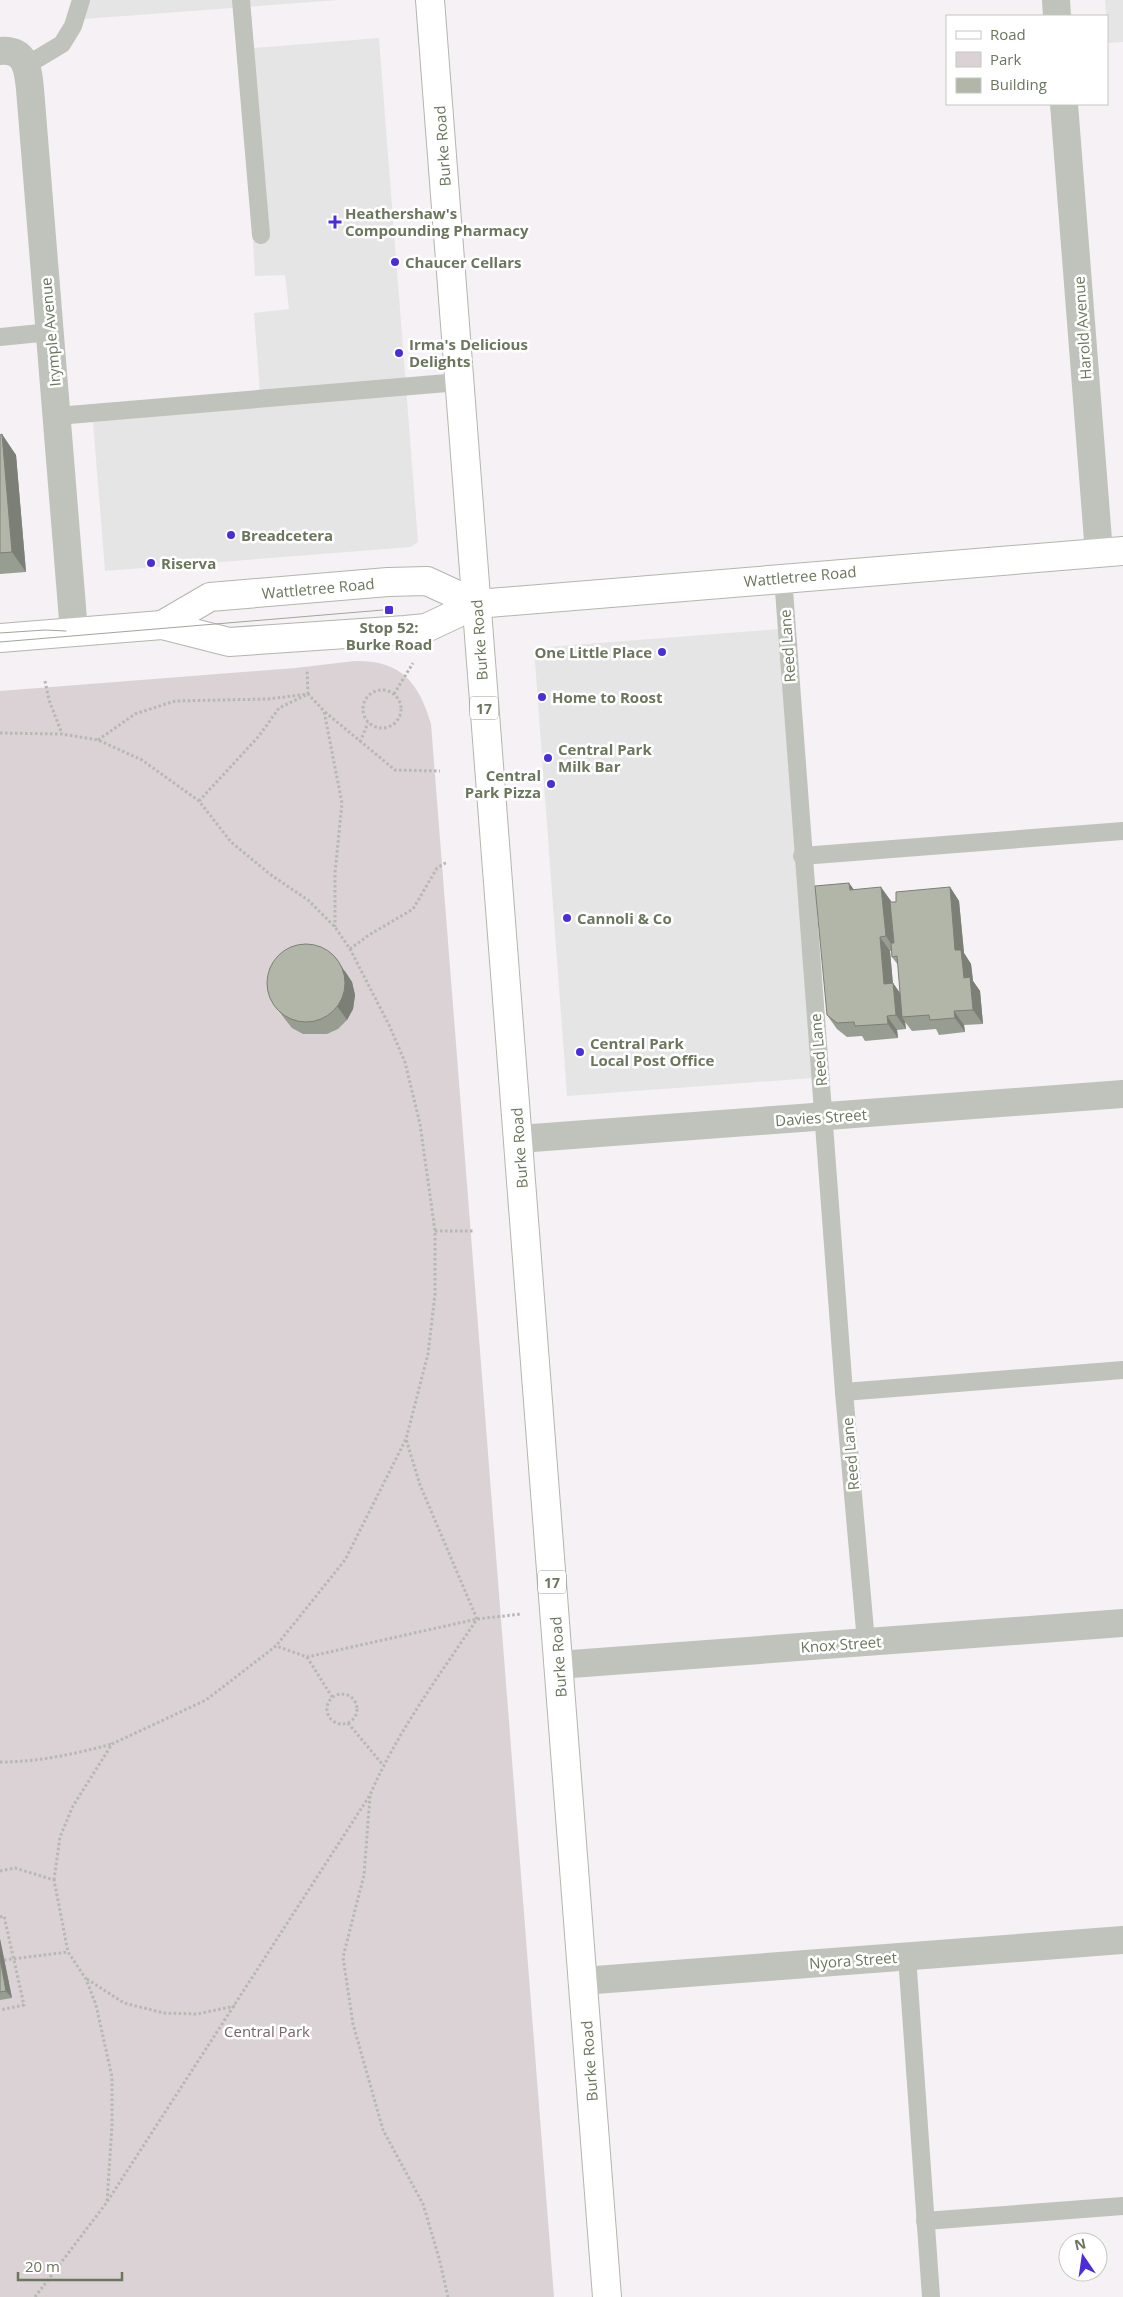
<svg xmlns="http://www.w3.org/2000/svg" width="1123" height="2297" viewBox="0 0 1123 2297" font-family="'Open Sans',sans-serif">
  <style>
    .built { fill: #e6e5e5 }
    .green { fill: #dbd2d6 }
    .lines { fill: none; stroke-linecap: round; stroke-linejoin: round }
    .secondary-casing { stroke: #b2b6ac; stroke-width: 30 }
    .primary-casing { stroke: #b3b6ad; stroke-width: 30 }
    .path { stroke: #b6b8b2; stroke-width: 3; stroke-dasharray: 2.5 2.5; stroke-linecap: butt }
    .service { stroke: #c0c3bb; stroke-width: 18 }
    .minor { stroke: #c0c3bb; stroke-width: 28 }
    .secondary { stroke: #fff; stroke-width: 28 }
    .primary { stroke: #fff; stroke-width: 28 }
    .tram { stroke: #a1a699; stroke-width: 1 }
    .wall { fill: #989d91; fill-rule: evenodd }
    .shaded-wall { fill: #7c7f76 }
    .building { fill: #b1b6a9; stroke: #7c7f76 }
    .poi-dot { fill: #4b2dd9; stroke: #fff; stroke-width: 2 }
    .labels { text-anchor: middle; dominant-baseline: central; stroke-width: 5; stroke-linejoin: round; paint-order: stroke }
    .shield { fill: #fff; stroke: #989f8e; stroke-width: 1 }
    .shield-label { font-size: 14px; font-weight: bold; fill: #6c765d }
    .street-label { font-size: 15px; fill: #6c765d; stroke: #fff }
    .poi-label { font-size: 15px; font-weight: bold; fill: #6c765d; stroke: #fff; text-anchor: start }
    .park-label { font-size: 15px; fill: #786469; stroke: #fff }
  </style>
  <rect width="100%" height="100%" fill="#f5f1f5"/>
  <g class="built">
    <path d="M81,0H339L83,19Z"/>
    <path d="M1105,0H1123V42L1108,43Z"/>
    <path d="M379,38L418,542L411,547L105,571L93,422L261,407L254,313L289,309L285,275L255,276L253,241L269,239L253,48Z"/>
    <path d="M779,629L813,1078L567,1096L534,648Z"/>
  </g>
  <path class="green" d="M355,661C400,660 419,682 431,724L554,2297H0V691L295,668Z"/>
  <g class="lines">
    <defs>
      <g id="secondary">
        <path d="M162,625L210,597L388,582L427,581L477,604"/>
        <path d="M0,638L162,625L229,642L405,630L426,628L477,604L1123,551"/>
      </g>
      <path id="primary" d="M430,0L607,2297"/>
    </defs>
    <use href="#secondary" class="secondary-casing"/>
    <use href="#primary" class="primary-casing"/>
    <g class="path">
      <path d="M45,681L49,700L62,734"/>
      <circle cx="382" cy="709" r="19"/>
      <path d="M394,694L413,663"/>
      <path d="M325,712L395,770L440,771"/>
      <path d="M0,733L62,734L98,740L142,760L199,801L231,842L271,875L308,900L335,927L350,949L389,1025L405,1062L420,1124L435,1231V1294L428,1354L406,1439L345,1560L276,1646"/>
      <path d="M98,740L135,714L175,701L268,699L308,694L324,711L342,803L335,873V927"/>
      <path d="M360,742L368,723"/>
      <path d="M199,801L259,736L279,708L308,694L307,669"/>
      <path d="M350,949L369,935L413,909L437,868L447,862"/>
      <path d="M435,1231H475"/>
      <path d="M307,1657L332,1697"/>
      <circle cx="342" cy="1709" r="15"/>
      <path d="M348,1723L383,1765"/>
      <path d="M0,1762C39,1762 74,1754 112,1744"/>
      <path d="M370,1796L364,1875L343,1957L353,2024L383,2130L423,2204L439,2258L448,2297"/>
      <path d="M0,1871L15,1868L54,1880L68,1952L86,1979L96,2005L112,2077V2126L107,2202"/>
      <path d="M54,1880L60,1837L73,1806L112,1744L206,1700L276,1646L307,1657L477,1619L522,1614"/>
      <path d="M0,1917L4,1916L24,2005L0,2010"/>
      <path d="M4,1960L68,1952"/>
      <path d="M87,1979L124,2003L164,2013L197,2014L235,2006"/>
      <path d="M35,2297L107,2202L370,1795C397,1732 439,1676 477,1619L420,1485L406,1439"/>
    </g>
    <g class="service">
      <path d="M241,0L261,235"/>
      <path d="M27,65L62,44L73,26L81,0"/>
      <path d="M0,337L50,332"/>
      <path d="M57,416L459,382"/>
      <path d="M783,577L844,1392L866,1642"/>
      <path d="M802,856L1123,831"/>
      <path d="M844,1392L1123,1370"/>
      <path d="M907,1956L931,2297"/>
      <path d="M925,2221L1123,2206"/>
    </g>
    <g class="minor">
      <path d="M1056,0L1057,16"/>
      <path d="M0,51C26,49 28,69 30,89L74,632"/>
      <path d="M1064,104L1099,553"/>
      <path d="M519,1139L1123,1094"/>
      <path d="M558,1665L1123,1623"/>
      <path d="M582,1981L1123,1940"/>
    </g>
    <use href="#secondary" class="secondary"/>
    <use href="#primary" class="primary"/>
    <g class="tram">
      <path d="M0,633L45,630L66,631"/>
      <path d="M0,642L395,609"/>
    </g>
  </g>
  <g class="wall">
    <path d="M0,435L16,455L26,572L0,574Z"/>
    <path d="M849,883L854,890L891,902H896L950,887L959,901L964,953L971,964L973,981L980,991L983,1024L964,1025L965,1032L939,1035L936,1029L912,1031L905,1022L906,1029L897,1030L898,1038L865,1041L862,1036L847,1037L837,1029L827,1015ZM890,951H891L892,957L898,965L900,994L893,983Z"/>
    <path d="M345,971L352,982L355,995L353,1009L347,1020L338,1029L327,1034H303L292,1028L284,1018L274,1004Z"/>
    <path d="M0,1939L12,1998L0,2000Z"/>
  </g>
  <g class="shaded-wall">
    <path d="M2,434L16,455L26,572L12,552Z"/>
    <path d="M849,883L859,897L850,890Z"/>
    <path d="M881,887L891,901L895,950L886,936Z"/>
    <path d="M950,887L959,901L964,953L971,964L973,981L980,991L983,1024L973,1010L955,950Z"/>
    <path d="M880,937L890,951L894,998L884,984Z"/>
    <path d="M335,957L352,982L355,995L353,1009L347,1020L337,1006Z"/>
    <path d="M893,983L903,997L902,1017L905,1022L906,1029L896,1015Z"/>
    <path d="M954,1011L964,1025L965,1032L955,1018Z"/>
    <path d="M887,1016L897,1030L898,1038L888,1024Z"/>
    <path d="M0,1939L12,1998L6,1991L0,1958Z"/>
  </g>
  <g class="building">
    <path d="M2,434L12,552L0,553V435Z"/>
    <path d="M849,883L850,890L881,887L886,936L880,937L884,984L893,983L896,1015L887,1016L888,1024L855,1026L854,1022L837,1023L827,1015L815,886Z"/>
    <path d="M950,887L955,950H961L964,978L970,977L973,1010L954,1011L955,1018L930,1020L929,1015L902,1017L897,956L892,957L891,943H894L890,902H896V892Z"/>
    <circle cx="306" cy="983" r="39"/>
    <path d="M0,1958L6,1991L0,1992Z"/>
  </g>
  <g class="poi-dot">
    <path d="M332.5 214.5h5v5h5v5h-5v5h-5v-5h-5v-5h5z"/>
    <circle cx="395" cy="262" r="5"/>
    <circle cx="399" cy="353" r="5"/>
    <circle cx="231" cy="535" r="5"/>
    <circle cx="151" cy="563" r="5"/>
    <rect x="384" y="605" width="10" height="10" rx="2.5"/>
    <circle cx="662" cy="652" r="5"/>
    <circle cx="542" cy="697" r="5"/>
    <circle cx="548" cy="758" r="5"/>
    <circle cx="551" cy="784" r="5"/>
    <circle cx="567" cy="918" r="5"/>
    <circle cx="580" cy="1052" r="5"/>
  </g>
  <g class="labels">
    <g class="shield">
      <rect x="470" y="696.5" width="28" height="23" rx="4"/>
      <rect x="538" y="1570.5" width="28" height="23" rx="4"/>
    </g>
    <g class="shield-label">
      <text x="484" y="708">17</text>
      <text x="552" y="1582">17</text>
    </g>
    <g class="street-label">
      <text transform="translate(442 146) rotate(-94)">Burke Road</text>
      <text transform="translate(1082 328) rotate(-94)">Harold Avenue</text>
      <text transform="translate(50 332) rotate(-95)">Irymple Avenue</text>
      <text transform="translate(800 576) rotate(-5)">Wattletree Road</text>
      <text transform="translate(318 588) rotate(-5)">Wattletree Road</text>
      <text transform="translate(479 640) rotate(-94)">Burke Road</text>
      <text transform="translate(787 646) rotate(-94)">Reed Lane</text>
      <text transform="translate(818 1050) rotate(-95)">Reed Lane</text>
      <text transform="translate(821 1117) rotate(-4)">Davies Street</text>
      <text transform="translate(519 1148) rotate(-94)">Burke Road</text>
      <text transform="translate(850 1454) rotate(-95)">Reed Lane</text>
      <text transform="translate(841 1644) rotate(-4)">Knox Street</text>
      <text transform="translate(558 1657) rotate(-94)">Burke Road</text>
      <text transform="translate(853 1960) rotate(-4)">Nyora Street</text>
      <text transform="translate(589 2061) rotate(-94)">Burke Road</text>
    </g>
    <g class="poi-label">
      <text x="345" y="213">Heathershaw's<tspan x="345" dy="17">Compounding Pharmacy</tspan></text>
      <text x="405" y="262">Chaucer Cellars</text>
      <text x="409" y="344">Irma's Delicious<tspan x="409" dy="17">Delights</tspan></text>
      <text x="241" y="535">Breadcetera</text>
      <text x="161" y="563">Riserva</text>
      <text x="389" y="627" text-anchor="middle">Stop 52:<tspan x="389" dy="17">Burke Road</tspan></text>
      <text x="652" y="652" text-anchor="end">One Little Place</text>
      <text x="552" y="697">Home to Roost</text>
      <text x="558" y="749">Central Park<tspan x="558" dy="17">Milk Bar</tspan></text>
      <text x="541" y="775" text-anchor="end">Central<tspan x="541" dy="17">Park Pizza</tspan></text>
      <text x="577" y="918">Cannoli &amp; Co</text>
      <text x="590" y="1043">Central Park<tspan x="590" dy="17">Local Post Office</tspan></text>
    </g>
    <g class="park-label">
      <text x="267" y="2031">Central Park</text>
    </g>
  </g>
  <rect x="946" y="15" width="162" height="90" fill="#ffffff" stroke="#c4c8be"/>
  <rect x="956" y="31" width="25" height="8" fill="#ffffff" stroke="#c4c8be"/>
  <text x="990" y="40" font-size="15" fill="#6c765d">Road</text>
  <rect x="956" y="52" width="25" height="15" fill="#dbd2d6" stroke="#c4c8be"/>
  <text x="990" y="65" font-size="15" fill="#6c765d">Park</text>
  <rect x="956" y="78" width="25" height="15" fill="#b1b6a9" stroke="#c4c8be"/>
  <text x="990" y="90" font-size="15" fill="#6c765d">Building</text>
  <g transform="translate(1083 2257) rotate(347)"><circle r="24" fill="#ffffff" stroke="#c4c8be"/>
  <path d="M0-4L9 19L0 12L-9 19Z" fill="#4b2dd9"/>
  <text y="-8" font-size="14" font-weight="bold" text-anchor="middle" fill="#6c765d">N</text>
  </g>
  <path d="M18 2272v8h104v-8" fill="none" stroke="#6c765d" stroke-width="2.5"/>
  <text x="25" y="2272" font-size="15" fill="#6c765d" stroke="#ffffff" stroke-width="4" paint-order="stroke">20 m</text>
</svg>
